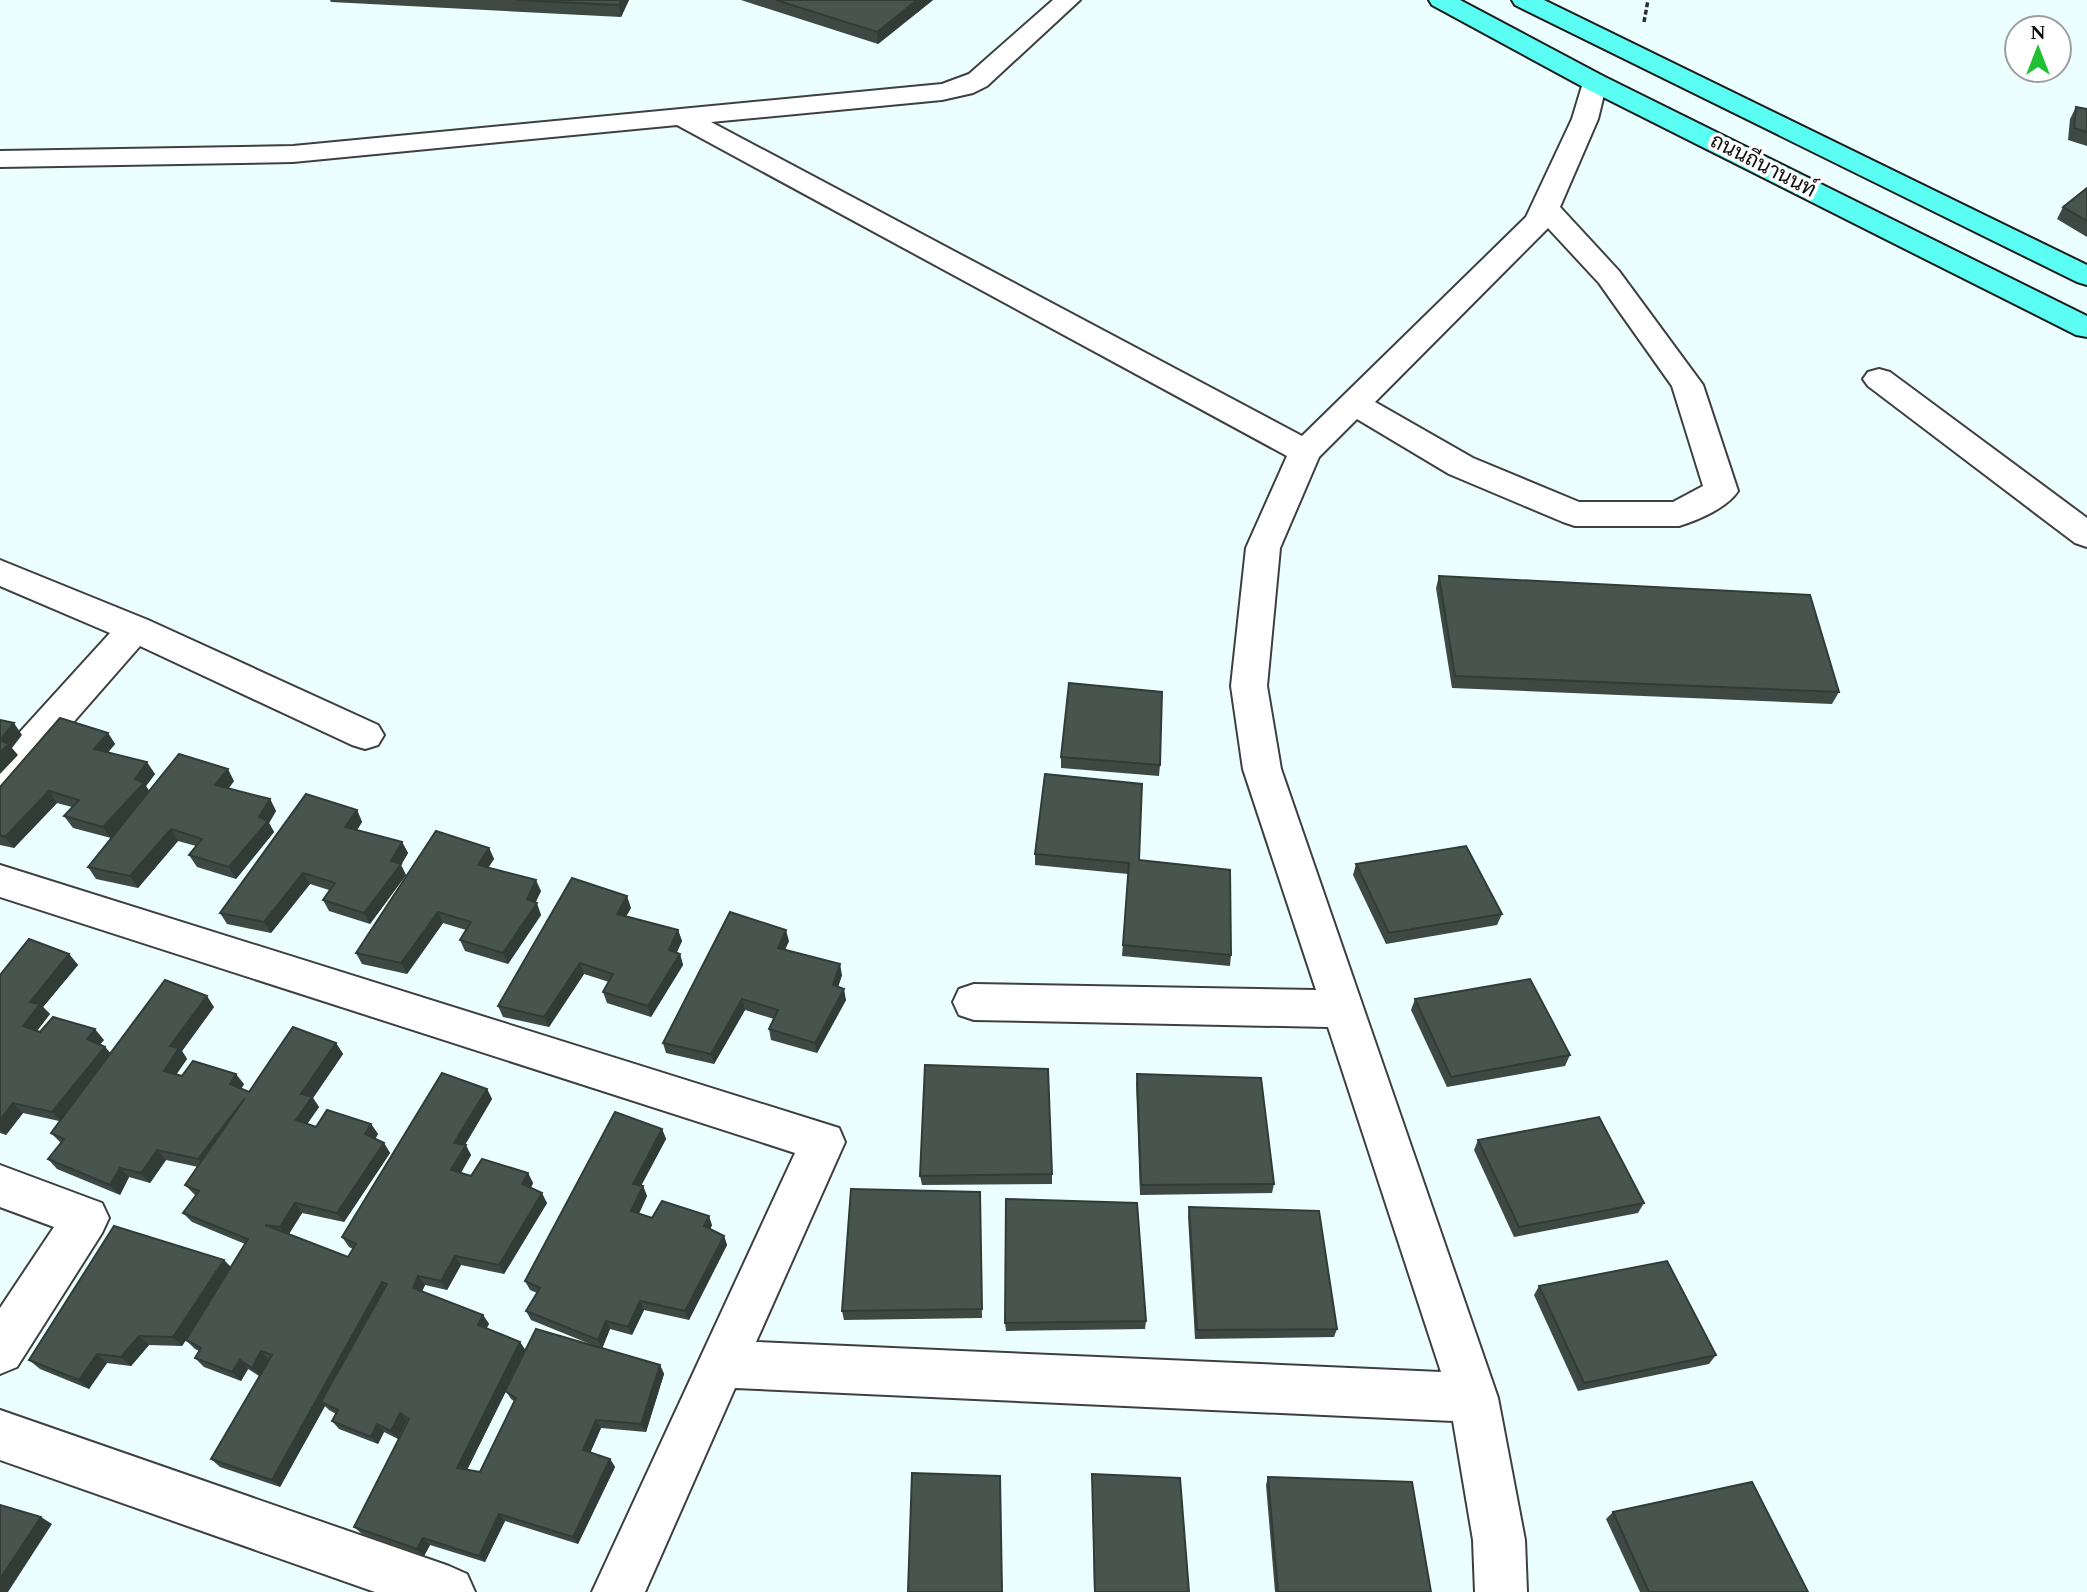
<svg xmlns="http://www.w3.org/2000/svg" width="2087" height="1592" viewBox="0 0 2087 1592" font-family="Spectral,Sarabun,serif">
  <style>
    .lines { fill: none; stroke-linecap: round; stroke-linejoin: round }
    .minor-casing { stroke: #3f3f3f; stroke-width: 4 }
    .major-casing { stroke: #1d1d1d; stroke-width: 4 }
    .path { stroke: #2e2e2e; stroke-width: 3.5; stroke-dasharray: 5 2.5; stroke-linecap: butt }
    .minor { fill: #fff; fill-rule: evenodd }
    .major { fill: #5bfef2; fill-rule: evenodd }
    .wall { fill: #3e4944; fill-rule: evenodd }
    .shaded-wall { fill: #323c37 }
    .building { fill: #48554f; stroke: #323c37; stroke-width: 2 }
    .labels { text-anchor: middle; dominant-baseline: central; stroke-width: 7; stroke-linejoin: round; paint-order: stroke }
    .far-street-label { font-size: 21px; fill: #0c0c0c; stroke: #fff }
  </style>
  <rect width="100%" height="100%" fill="#eafffe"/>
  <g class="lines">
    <defs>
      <g id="minor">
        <path d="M1053,0H1080L987,86L973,93L942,100L711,122L1302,436L1526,217L1572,119L1585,76L1594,74L1603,76L1607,82L1598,119L1560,207L1619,271L1703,385L1738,491C1727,508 1698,520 1679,526H1575L1563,522L1449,474L1357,419L1319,457L1280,548L1267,686L1281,769L1498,1398L1525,1540L1527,1592H1475L1473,1540L1453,1421L735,1388L645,1592H592L795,1153L0,897V865L839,1128L845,1142L756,1342L1441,1372L1328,1027L974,1020L959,1015L953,1002L959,989L974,984L1316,990L1243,769L1231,686L1246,548L1287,456L677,125L293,162L0,167V151L293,146L942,84L969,74ZM1548,228L1599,283L1672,386L1703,486L1673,502H1579L1473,458L1375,402Z"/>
        <path d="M1879,369L1890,372L2087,518V547L2075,543L1868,386L1863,379L1868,372Z"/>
        <path d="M0,560L148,620L378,725L384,735L378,745L365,749L352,745L140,646L14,790L0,794V754L110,633L0,586Z"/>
        <path d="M0,1165L102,1203L109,1218L102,1233L17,1367L0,1374V1308L54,1227L0,1207Z"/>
        <path d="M0,1410L449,1566L467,1574L475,1592H375L0,1460Z"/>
      </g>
      <g id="major">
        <path d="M1429,0H1460L1603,76L2087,316V337L2076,335L1585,88L1432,5Z"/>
        <path d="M1512,0H1544L2087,265V285L2077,282L1515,5Z"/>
      </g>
    </defs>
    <use href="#minor" class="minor-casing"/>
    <use href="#major" class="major-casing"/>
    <path class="path" d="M1644,22L1648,0"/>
    <use href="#minor" class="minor"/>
    <use href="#major" class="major"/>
  </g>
  <g class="wall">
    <path d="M330,0H629L621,17L331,2Z"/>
    <path d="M741,0H933L878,44Z"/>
    <path d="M2076,107L2087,109V146L2068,140L2070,119Z"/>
    <path d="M2087,188V237L2057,219L2063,207Z"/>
    <path d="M1439,576L1839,692L1832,704L1452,688L1436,588Z"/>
    <path d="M108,733L115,744L108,752L155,774L146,786L149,791L234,781L228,789L270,799L276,811L269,823L274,832L236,879L197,867L189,855L196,846L178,841L138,888L96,879L88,867L111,838L73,828L64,816L72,807L57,803L14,848L0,845V787Z"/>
    <path d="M1061,757L1160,765L1159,776L1061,768Z"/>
    <path d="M357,810L362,822L357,830L402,842L408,853L401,865L406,875L370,924L329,911L323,900L329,890L310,884L271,933L227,924L220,913Z"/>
    <path d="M489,848L494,859L488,867L541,891L535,903L541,915L508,964L465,951L460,940L466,930L443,923L407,974L362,964L356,953Z"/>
    <path d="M1035,854L1139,860L1231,955L1230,966L1122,956L1128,874L1035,865Z"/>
    <path d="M1356,864L1502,914L1497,925L1386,944L1353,875Z"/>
    <path d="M631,908L626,916L678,930L682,941L676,953L680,954L683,965L651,1017L607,1003L603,992L609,982L584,974L549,1027L503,1017L498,1006Z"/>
    <path d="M789,941L785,950L842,975L838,987L846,1000L817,1053L771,1040L769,1029L774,1019L745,1010L714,1064L666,1053L663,1043Z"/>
    <path d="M69,954L78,965L43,1007L50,1014L37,1031L104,1040L100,1044L105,1047L110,1053L214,1007L182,1051L187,1059L176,1074L182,1076L244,1084L241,1089L249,1092L336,1043L343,1054L313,1098L319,1107L307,1124L316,1127L371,1124L378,1134L375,1139L384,1143L390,1153L344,1222L302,1213L289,1234L348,1257L353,1249L349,1247L342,1237L487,1089L492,1099L465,1145L471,1155L461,1173L471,1176L528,1173L533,1183L531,1188L547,1203L504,1274L461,1265L447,1290L425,1285L422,1292L483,1315L489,1324L486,1328L520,1342L525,1350L595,1346L531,1320L526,1311L537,1293L530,1290L525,1281L662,1129L666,1139L641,1186H643L647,1196L639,1214L652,1218L712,1225L710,1229L724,1236L727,1245L689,1320L644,1310L632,1335L610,1329L602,1348L660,1365L664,1374L646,1432L601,1428L590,1453L610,1459L615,1467L578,1544L505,1521L485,1562L430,1545L424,1556L362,1534L354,1527L408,1422L407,1421L398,1439L384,1432L378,1444L339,1429L332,1421L336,1414L329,1410L325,1406L280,1487L220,1467L211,1459L259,1376L248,1369L241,1381L204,1367L195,1358L199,1351L195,1349L186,1340L182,1346L149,1345L131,1366L107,1363L89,1389L40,1369L29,1360L224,1260L231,1267L245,1244L192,1222L183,1213L196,1196L185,1185L198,1167L166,1160L150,1183L129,1177L120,1195L57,1169L48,1159L61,1143L51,1133L59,1121L23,1113L6,1135L0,1133V975ZM506,1391L511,1399L514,1401L480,1472L467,1470Z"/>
    <path d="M1415,999L1570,1055L1565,1066L1447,1087L1411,1010Z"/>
    <path d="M1137,1074L1274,1184L1272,1193L1140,1195L1136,1084Z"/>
    <path d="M1478,1140L1644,1203L1638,1213L1514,1237L1474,1150Z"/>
    <path d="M1052,1174V1184L922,1185L920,1176Z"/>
    <path d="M980,1202L982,1318L844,1320L842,1311Z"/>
    <path d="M1189,1207L1337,1329L1334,1337L1195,1339L1188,1216Z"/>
    <path d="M1539,1286L1716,1355L1709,1364L1578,1391L1534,1295Z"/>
    <path d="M1146,1321L1145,1329L1006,1331L1005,1323Z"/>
    <path d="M1092,1474L1189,1592H1094Z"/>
    <path d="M1268,1477L1431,1592H1275L1266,1485Z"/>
    <path d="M1613,1512L1808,1592H1640L1606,1519Z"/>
  </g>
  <g class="shaded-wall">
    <path d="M621,0H629L621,17L619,5Z"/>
    <path d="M917,0H933L878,44L877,32Z"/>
    <path d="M14,723L22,735L12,748L18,755L0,774V740Z"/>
    <path d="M108,733L115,744L102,760L94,749Z"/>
    <path d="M147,762L155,774L146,786L151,794L111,839L103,827Z"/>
    <path d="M228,769L234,781L222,797L215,785Z"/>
    <path d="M49,791L57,803L14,848L5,837Z"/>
    <path d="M270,799L276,811L269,823L274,832L236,879L229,867Z"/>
    <path d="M357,810L362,822L351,839L345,827Z"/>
    <path d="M171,829L178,841L138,888L130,876Z"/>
    <path d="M402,842L408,853L401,865L406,875L370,924L364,913Z"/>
    <path d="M489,848L494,859L483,876L478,865Z"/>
    <path d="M303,873L310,884L271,933L264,922Z"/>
    <path d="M536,880L541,891L532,910L527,899Z"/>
    <path d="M627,896L631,908L621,925L617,914Z"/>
    <path d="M537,903L541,915L508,964L503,953Z"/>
    <path d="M438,912L443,923L407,974L401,963Z"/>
    <path d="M678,930L682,941L673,961L669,950Z"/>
    <path d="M786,930L789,941L780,959L778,948Z"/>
    <path d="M69,954L78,965L43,1007L50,1014L32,1037L23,1026L30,1002Z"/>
    <path d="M680,954L683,965L651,1017L648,1006Z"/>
    <path d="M580,963L584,974L549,1027L544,1017Z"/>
    <path d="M840,964L842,975L835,996L833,985Z"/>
    <path d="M844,989L846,1000L817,1053L815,1043Z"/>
    <path d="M207,996L214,1007L182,1051L187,1059L172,1081L164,1071L170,1046Z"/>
    <path d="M742,999L745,1010L714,1064L711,1054Z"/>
    <path d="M95,1029L104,1040L96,1049L87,1039Z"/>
    <path d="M336,1043L343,1054L313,1098L319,1107L303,1130L296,1120L301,1094Z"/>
    <path d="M105,1047L114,1057L62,1122L52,1112Z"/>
    <path d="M236,1074L244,1084L238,1094L230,1084Z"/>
    <path d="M487,1089L492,1099L460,1153L454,1143Z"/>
    <path d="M245,1098L206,1169L198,1159Z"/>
    <path d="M13,1103L23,1113L6,1135L0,1129V1120Z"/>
    <path d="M371,1124L378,1134L372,1144L365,1134Z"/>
    <path d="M662,1129L666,1139L637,1193L633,1184Z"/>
    <path d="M384,1143L390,1153L344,1222L337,1213Z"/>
    <path d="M466,1145L471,1155L457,1179L451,1170Z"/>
    <path d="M157,1150L166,1160L150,1183L141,1173Z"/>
    <path d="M120,1168L129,1177L120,1195L110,1185Z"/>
    <path d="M528,1173L533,1183L528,1193L522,1184Z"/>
    <path d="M643,1186L647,1196L635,1221L631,1211Z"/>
    <path d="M542,1193L547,1203L504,1274L499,1265Z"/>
    <path d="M295,1203L302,1213L287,1237L280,1227Z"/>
    <path d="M709,1216L712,1225L707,1236L704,1226Z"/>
    <path d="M724,1236L727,1245L689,1320L685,1311Z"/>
    <path d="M455,1256L461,1265L447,1290L441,1281Z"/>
    <path d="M224,1260L232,1269L182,1346L173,1337Z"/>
    <path d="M418,1276L425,1285L419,1297L413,1288Z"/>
    <path d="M382,1282L389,1291L321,1402L325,1406L280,1487L272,1480Z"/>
    <path d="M640,1301L644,1310L632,1335L628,1327Z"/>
    <path d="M483,1315L489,1324L484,1333L478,1325Z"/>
    <path d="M606,1321L610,1329L602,1349L598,1340Z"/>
    <path d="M139,1336L149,1345L131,1366L121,1357Z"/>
    <path d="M520,1342L526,1351L464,1476L457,1468Z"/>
    <path d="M261,1351L269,1360L261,1377L252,1368Z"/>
    <path d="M97,1354L107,1363L89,1389L79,1380Z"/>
    <path d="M240,1360L248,1369L241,1381L232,1372Z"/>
    <path d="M660,1365L664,1374L646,1432L641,1424Z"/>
    <path d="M400,1413L407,1421L398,1439L391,1431Z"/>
    <path d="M596,1420L601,1428L588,1458L583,1450Z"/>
    <path d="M377,1424L384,1432L378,1444L371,1437Z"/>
    <path d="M610,1459L615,1467L578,1544L573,1537Z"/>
    <path d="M499,1514L505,1521L485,1562L479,1556Z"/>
    <path d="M41,1517L52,1524L8,1592H0V1579Z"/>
    <path d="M423,1538L430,1545L424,1556L417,1549Z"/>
  </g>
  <g class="building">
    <path d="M517,0H621L619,5Z"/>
    <path d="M776,0H917L877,32Z"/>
    <path d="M2076,107L2087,109V132L2074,128Z"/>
    <path d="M2087,188V221L2063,207Z"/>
    <path d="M1439,576L1810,595L1839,692L1455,676Z"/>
    <path d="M1069,683L1162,692L1160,765L1061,757Z"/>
    <path d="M60,718L108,733L94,749L147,762L135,779L144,783L103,827L64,816L79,800L49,791L5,837L0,835V787Z"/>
    <path d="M0,720L14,723L0,740L9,744L0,753Z"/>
    <path d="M179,754L228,769L215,785L270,799L259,817L268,821L229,867L189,855L202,839L171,829L130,876L88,867Z"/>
    <path d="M1045,774L1142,784L1139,860L1230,870L1231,955L1123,945L1129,863L1035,854Z"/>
    <path d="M306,794L357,810L345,827L402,842L391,861L401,864L364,913L323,900L335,883L303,873L264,922L220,913Z"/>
    <path d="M436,831L489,848L478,865L536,880L527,899L537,903L503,953L460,940L471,922L438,912L401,963L356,953Z"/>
    <path d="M1466,846L1502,914L1389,933L1356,864Z"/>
    <path d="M572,878L627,896L617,914L678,930L669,950L680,954L648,1006L603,992L613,974L580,963L544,1017L498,1006Z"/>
    <path d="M730,912L786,930L778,948L840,964L833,985L844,989L815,1043L769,1029L778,1010L742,999L711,1054L663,1043Z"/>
    <path d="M29,939L69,954L30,1002L40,1004L23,1026L40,1032L53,1017L95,1029L87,1039L105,1047L52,1112L13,1103L0,1120V975Z"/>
    <path d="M1530,979L1570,1055L1451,1077L1415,999Z"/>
    <path d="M165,980L207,996L170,1046L179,1048L164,1071L182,1076L193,1061L236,1074L230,1084L249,1092L293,1027L336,1043L301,1094L312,1097L296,1120L316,1127L327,1110L371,1124L365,1134L384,1143L337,1213L295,1203L280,1227L265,1225L348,1257L356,1244L342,1237L442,1073L487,1089L454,1143L466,1145L451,1170L471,1176L482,1159L528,1173L522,1184L542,1193L499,1265L455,1256L441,1281L418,1276L413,1288L483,1315L478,1325L520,1342L457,1468L480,1472L516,1398L505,1391L536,1329L660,1365L641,1424L596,1420L583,1450L610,1459L573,1537L499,1514L479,1556L423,1538L417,1549L354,1527L409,1419L400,1413L391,1431L377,1424L371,1437L332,1421L338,1410L321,1402L387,1284L382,1282L272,1480L211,1459L272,1355L261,1351L252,1368L240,1360L232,1372L195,1358L201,1348L186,1340L248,1239L183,1213L199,1191L185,1185L245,1098L198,1159L157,1150L141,1173L120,1168L110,1185L48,1159L64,1139L51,1133Z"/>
    <path d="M925,1065L1048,1069L1052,1174L920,1176Z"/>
    <path d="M1137,1074L1261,1078L1274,1184L1141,1185Z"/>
    <path d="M615,1112L662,1129L633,1184L643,1186L631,1211L652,1218L662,1201L709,1216L704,1226L724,1236L685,1311L640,1301L628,1327L606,1321L598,1340L526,1311L540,1288L525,1281Z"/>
    <path d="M1599,1117L1644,1203L1519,1227L1478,1140Z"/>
    <path d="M851,1189L980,1192L982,1309L842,1311Z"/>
    <path d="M1006,1199L1137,1203L1146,1321L1005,1323Z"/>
    <path d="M1189,1207L1319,1211L1337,1329L1197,1330Z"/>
    <path d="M114,1226L224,1260L173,1337L139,1336L121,1357L97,1354L79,1380L29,1360Z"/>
    <path d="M1667,1261L1716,1355L1584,1383L1539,1286Z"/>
    <path d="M912,1473L1000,1476L1002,1592H908Z"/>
    <path d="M1092,1474L1180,1478L1189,1592H1095Z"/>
    <path d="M1268,1477L1412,1482L1431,1592H1278Z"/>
    <path d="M1752,1482L1808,1592H1649L1613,1512Z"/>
    <path d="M0,1505L41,1517L0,1579Z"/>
  </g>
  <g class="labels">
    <g class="far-street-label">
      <text transform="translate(1763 166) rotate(27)">ถนนถีนานนท์</text>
    </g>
  </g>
  <g transform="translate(2038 49)"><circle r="33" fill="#ffffff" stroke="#9e9e9e" stroke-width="2"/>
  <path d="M0-5L12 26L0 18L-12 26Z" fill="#1fc033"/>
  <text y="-10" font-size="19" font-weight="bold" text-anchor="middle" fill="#0c0c0c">N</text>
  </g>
</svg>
